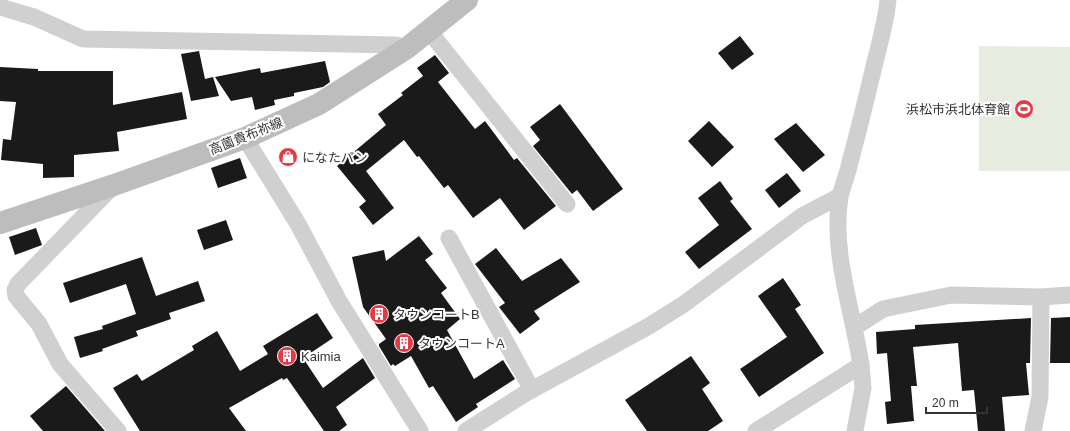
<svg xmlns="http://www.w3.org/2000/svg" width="1070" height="431" viewBox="0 0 1070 431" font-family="Helvetica,'Noto Sans JP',sans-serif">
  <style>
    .green { fill: #e6ecdf }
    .building { fill: #1a1a1a }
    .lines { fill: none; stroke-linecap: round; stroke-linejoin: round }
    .street { stroke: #d0d0d0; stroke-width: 17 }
    .secondary { stroke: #bdbdbd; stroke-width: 22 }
    .labels { text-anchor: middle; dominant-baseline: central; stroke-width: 4; stroke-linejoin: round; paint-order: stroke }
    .poi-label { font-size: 13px; fill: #333; stroke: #fff; text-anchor: start }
    .street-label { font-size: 13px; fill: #333; stroke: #fff }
  </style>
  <rect width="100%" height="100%" fill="#fff"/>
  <path class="green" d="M979,46L1070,47V171H979Z"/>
  <g class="building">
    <path d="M740,36L754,54L732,70L718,53Z"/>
    <path d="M199,51L205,79L213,77L219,96L191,101L181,54Z"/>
    <path d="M435,55L449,73L438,82L475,129L485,121L514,160L517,158L556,206L524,230L500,198L473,218L448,185L444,188L419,156L417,157L404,140L366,171L394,208L373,225L359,207L366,201L337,166L386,125L378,114L403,95L401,93L423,76L417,68Z"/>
    <path d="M325,61L330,82L323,87L294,93V96L274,100L275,105L255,110L252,97L231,101L215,77L260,68L261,73Z"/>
    <path d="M0,67L38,69V71H113V105L182,92L187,119L117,132L119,151L74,155V177L43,178V164L1,160L3,139L11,140L16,102L0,101Z"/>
    <path d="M560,104L623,189L593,211L577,190L572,194L533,146L540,140L530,127Z"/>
    <path d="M709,121L734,147L712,167L688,141Z"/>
    <path d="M796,123L825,155L803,172L774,139Z"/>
    <path d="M240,158L247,178L218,188L211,168Z"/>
    <path d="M787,173L801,191L779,208L765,190Z"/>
    <path d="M720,181L733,199L730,201L752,229L699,269L685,252L719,225L698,198Z"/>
    <path d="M226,220L233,240L204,250L197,230Z"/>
    <path d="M36,228L42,245L15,255L9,237Z"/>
    <path d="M419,236L433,254L425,260L447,288L441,293L460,319L447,330L474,379L503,360L515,379L476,404L478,407L456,422L433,386L429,388L411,356L395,366L393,364L391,366L379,346V344L386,339L363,307L352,257L384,250L386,261Z"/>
    <path d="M496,248L522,281L561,258L580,282L534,311L540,319L520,334L499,307L505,303L475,264Z"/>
    <path d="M142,257L156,296L198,281L205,301L169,313L171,319L136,331L138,336L102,349L103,351L80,358L74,337L103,329L102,326L136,314L126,284L70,303L63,283Z"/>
    <path d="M783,278L801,305L795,309L824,353L759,397L740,369L787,337L758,296Z"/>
    <path d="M317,313L333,338L303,358L323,388L363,358L375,378L336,407L347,425L339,431H324L287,378L283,380L282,378L229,408L246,431H140L113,388L137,374L142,381L194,350L192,346L217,331L240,371L268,354L263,346Z"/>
    <path d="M1070,317V363H1050L1051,318Z"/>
    <path d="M1031,318L1030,363H1026L1029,395L1002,397L1005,431H978L974,390L962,391L958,343L913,347L917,386H911L914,421L887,424L885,402L891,401L887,353L877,354L876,332L915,329V325Z"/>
    <path d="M691,356L710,383L702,389L723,421L708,431H647L625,400Z"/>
    <path d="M66,386L105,431H43L30,416Z"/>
  </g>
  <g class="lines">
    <g class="street">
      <path d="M0,7L34,17L83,39L396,45L407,48"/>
      <path d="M429,31L567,204"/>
      <path d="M245,138L298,224L339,301L420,431"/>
      <path d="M114,185L18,284L15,290L16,296L39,324L60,364L118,431"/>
      <path d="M449,238L532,390"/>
      <path d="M855,327L883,309L951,295L1041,297L1070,295"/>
      <path d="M466,431L526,393L649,326L684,304L802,216L840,196"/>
      <path d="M756,431L861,365C853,311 831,252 840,197C842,186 848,174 850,162C859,129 867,96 875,62C880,42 886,21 888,0"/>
      <path d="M855,431L863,388L861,365"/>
      <path d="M1033,431L1040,397L1041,297"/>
    </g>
    <path class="secondary" d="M0,223L114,185L245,138L319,104L407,48L467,0"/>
  </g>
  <defs>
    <symbol id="stadium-disc" viewBox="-11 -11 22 22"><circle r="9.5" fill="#e63946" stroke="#fff"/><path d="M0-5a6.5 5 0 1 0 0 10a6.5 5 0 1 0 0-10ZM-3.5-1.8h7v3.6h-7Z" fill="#fff"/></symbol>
    <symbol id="shop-disc" viewBox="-11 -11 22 22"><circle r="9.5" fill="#e63946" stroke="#fff"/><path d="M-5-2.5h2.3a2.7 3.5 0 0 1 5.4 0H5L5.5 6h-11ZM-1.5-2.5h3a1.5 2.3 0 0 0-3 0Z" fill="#fff"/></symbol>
    <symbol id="building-disc" viewBox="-11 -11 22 22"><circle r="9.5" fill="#e63946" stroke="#fff"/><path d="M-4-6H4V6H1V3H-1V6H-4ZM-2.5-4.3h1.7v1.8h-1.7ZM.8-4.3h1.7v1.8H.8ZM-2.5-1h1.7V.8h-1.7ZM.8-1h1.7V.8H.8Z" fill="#fff"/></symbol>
  </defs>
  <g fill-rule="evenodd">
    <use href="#stadium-disc" x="1013" y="98" width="22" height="22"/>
    <use href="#shop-disc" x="277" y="146" width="22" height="22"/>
    <use href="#building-disc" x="368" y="303" width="22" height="22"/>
    <use href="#building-disc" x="393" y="332" width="22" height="22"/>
    <use href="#building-disc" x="276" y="345" width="22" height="22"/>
  </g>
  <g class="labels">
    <g class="poi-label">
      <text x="1010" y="109" text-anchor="end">浜松市浜北体育館</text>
      <text x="302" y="157">になたパン</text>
      <text x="393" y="314">タウンコートB</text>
      <text x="418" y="343">タウンコートA</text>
      <text x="301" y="356">Kaimia</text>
    </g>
    <g class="street-label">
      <text transform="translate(246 136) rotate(-22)">高薗貴布祢線</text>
    </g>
  </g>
  <path d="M926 407v6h61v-6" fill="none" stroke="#333333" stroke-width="2"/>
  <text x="932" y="407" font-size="12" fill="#333333" stroke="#ffffff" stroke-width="3" paint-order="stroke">20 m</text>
</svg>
